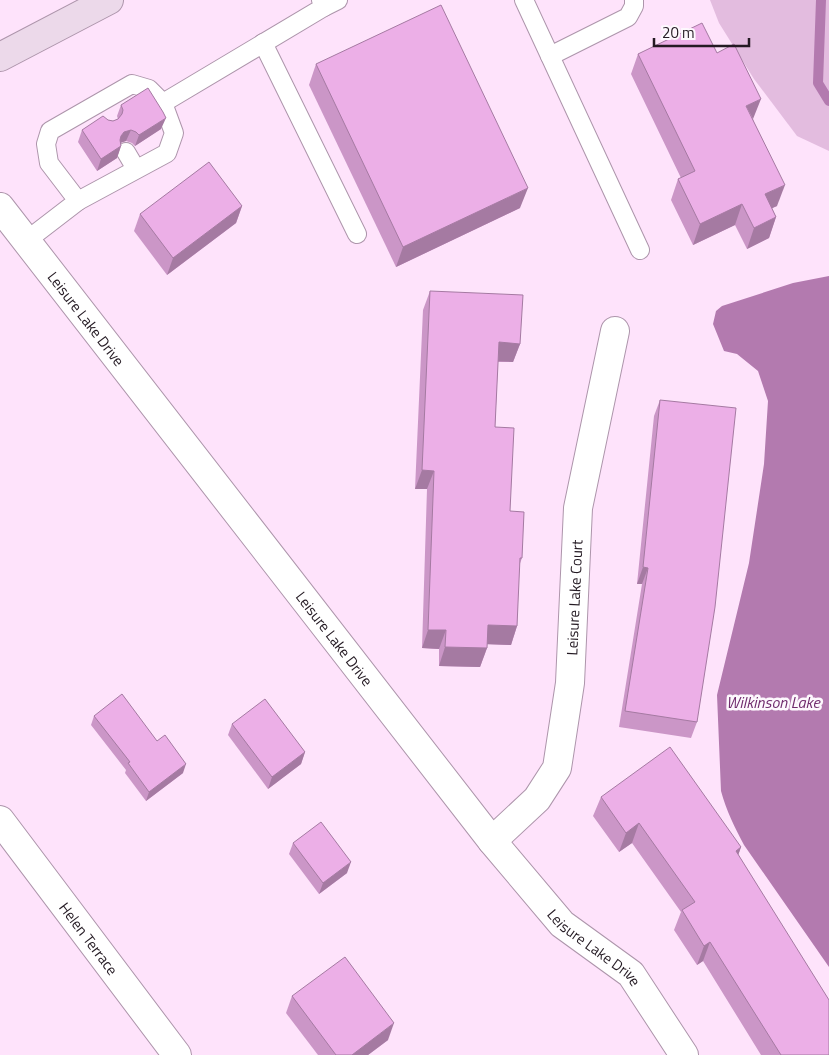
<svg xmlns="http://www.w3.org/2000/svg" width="829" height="1055" viewBox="0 0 829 1055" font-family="'Titillium Web',sans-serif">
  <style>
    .green { fill: #e3bcdf }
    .water { fill: #b37aaf }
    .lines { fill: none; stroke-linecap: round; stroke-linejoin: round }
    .stream { stroke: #b37aaf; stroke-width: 10 }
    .lane-casing { stroke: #ad95ab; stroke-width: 20 }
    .street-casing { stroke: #ad95ab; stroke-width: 30 }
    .secondary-casing { stroke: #ad95ab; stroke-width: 30 }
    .lane { stroke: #fff; stroke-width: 18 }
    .street { stroke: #fff; stroke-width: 28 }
    .secondary { stroke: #ecd9ea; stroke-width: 28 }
    .wall { fill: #cb96c7 }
    .shaded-wall { fill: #a57aa2 }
    .building { fill: #ecafe7; stroke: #a57aa2 }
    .labels { text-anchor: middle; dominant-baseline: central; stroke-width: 5; stroke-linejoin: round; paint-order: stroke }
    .street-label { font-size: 15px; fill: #241a23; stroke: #fdf8fd }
    .water-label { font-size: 16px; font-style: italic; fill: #702b6d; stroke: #fdf8fd }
  </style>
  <rect width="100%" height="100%" fill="#fee3fb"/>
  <path class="green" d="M710,0H829V151L797,136L754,79L719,23Z"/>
  <path class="water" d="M829,276V967L744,845C735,828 726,810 721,791L717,695L749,563L764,464L768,401L758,371L737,354L724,351L713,324L716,311L722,306L793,283Z"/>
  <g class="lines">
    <path class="stream" d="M821,0L818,83L829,101"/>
    <defs>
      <g id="lane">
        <path d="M524,0L640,250"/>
        <path d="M324,7L338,0"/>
        <path d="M263,43L357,234"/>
        <path d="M550,56L628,17L634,6V0"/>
        <path d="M126,152L136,169"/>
        <path d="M78,201L167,153L174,133L163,103"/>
        <path d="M26,241L78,201L49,163L46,144L50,131L132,84L149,89L163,103L324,7L321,0"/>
      </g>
      <g id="street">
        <path id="s1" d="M0,207L492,841L562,924L631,974L684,1055"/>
        <path id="s2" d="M0,820L177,1055"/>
        <path id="s3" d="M492,841L537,799L557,768L570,683L578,508L615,331"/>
      </g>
      <path id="secondary" d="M0,57L109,0"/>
    </defs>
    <use href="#lane" class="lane-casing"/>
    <use href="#street" class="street-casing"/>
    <use href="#secondary" class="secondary-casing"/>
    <use href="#lane" class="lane"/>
    <use href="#street" class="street"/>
    <use href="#secondary" class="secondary"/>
  </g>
  <g class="wall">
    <path d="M717,53L753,119L777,206L772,208L776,217L769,238L747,249L735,225L693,245L671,200L678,179L681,178L631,74L638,54Z"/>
    <path d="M316,64L520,208L396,267L309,85Z"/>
    <path d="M121,105L161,129L135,146L132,143L126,141L120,143L121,146L117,158L97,171L78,142L82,130L108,120L113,121L118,119L117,116Z"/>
    <path d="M242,206L236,223L167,275L134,231L140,214Z"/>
    <path d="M430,291L520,344L513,362H498L495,427L510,511L522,558L519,566L517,626L511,645L487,644V648L480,667L439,666V649L422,648L427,489H415L423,310Z"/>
    <path d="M660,400L697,722L691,738L619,727L642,584H637L654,416Z"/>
    <path d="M94,716L157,741L183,773L146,801L125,773L126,770L91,725Z"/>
    <path d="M232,724L305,752L301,764L268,789L228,735Z"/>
    <path d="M601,797L741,847L738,855L829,1055H761L703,961L697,965L674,930L681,912L632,843L619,852L593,816Z"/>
    <path d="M293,843L347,873L319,894L289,854Z"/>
    <path d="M292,996L388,1040L368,1055H318L286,1013Z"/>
  </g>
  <g class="shaded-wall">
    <path d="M761,99L753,119L746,106Z"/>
    <path d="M166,118L161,129L135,146L139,135Z"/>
    <path d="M131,130L126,141L120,143L117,147L121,136L124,132Z"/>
    <path d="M121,146L117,158L97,171L101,159Z"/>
    <path d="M785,185L777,206L757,215L765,194Z"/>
    <path d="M528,188L520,208L396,267L403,247Z"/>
    <path d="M742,204L735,225L693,245L700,224Z"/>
    <path d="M242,206L236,223L167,275L173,258Z"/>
    <path d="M776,217L769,238L747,249L754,228Z"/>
    <path d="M499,342L520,344L513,362L492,361Z"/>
    <path d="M422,470L434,471L427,489H415Z"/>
    <path d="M643,567L648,568L642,584H637Z"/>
    <path d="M488,625L517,626L511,645L481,644Z"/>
    <path d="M428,630H446L439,649L422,648Z"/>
    <path d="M445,647L487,648L480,667L439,666Z"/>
    <path d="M305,752L301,764L268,789L272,777Z"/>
    <path d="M186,764L183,773L146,801L149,792Z"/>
    <path d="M639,823L632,843L619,852L626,833Z"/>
    <path d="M741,847L734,867L736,851Z"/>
    <path d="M351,862L347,873L319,894L323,883Z"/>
    <path d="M710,942L703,961L697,965L704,946Z"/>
    <path d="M394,1023L388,1040L368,1055H352Z"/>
  </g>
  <g class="building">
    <path d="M441,5L528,188L403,247L316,64Z"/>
    <path d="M702,23L717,53L734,44L761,99L746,106L785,185L765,194L776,217L754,228L742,204L700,224L678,179L695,171L638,54Z"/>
    <path d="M148,88L163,112L166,118L139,135L136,132L131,130L124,132L121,136L120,140L121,146L101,159L82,130L103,116L108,120L113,121L118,119L122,114L123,110L121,105Z"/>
    <path d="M209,162L242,206L173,258L140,214Z"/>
    <path d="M430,291L523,295L520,344L499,342L495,427L514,428L510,511L524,512L522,558H520L517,626L488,625L487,648L445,647L446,630H428L434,471L422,470Z"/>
    <path d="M660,400L736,408L715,607L697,722L625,711L648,568L643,567Z"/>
    <path d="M122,694L157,741L165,735L186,764L149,792L128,763L130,762L94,716Z"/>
    <path d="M265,699L305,752L272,777L232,724Z"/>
    <path d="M670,747L741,847L736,851L829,1000V1055H781L710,942L704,946L682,910L695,902L639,823L626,833L601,797Z"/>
    <path d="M321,822L351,862L323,883L293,843Z"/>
    <path d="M345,957L394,1023L352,1055H336L292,996Z"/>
  </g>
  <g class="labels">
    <g class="street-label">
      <text stroke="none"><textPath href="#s1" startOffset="141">Leisure Lake Drive</textPath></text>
      <text stroke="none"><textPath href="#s3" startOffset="270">Leisure Lake Court</textPath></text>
      <text stroke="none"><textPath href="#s1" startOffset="546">Leisure Lake Drive</textPath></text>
      <text stroke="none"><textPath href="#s2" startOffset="148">Helen Terrace</textPath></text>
      <text stroke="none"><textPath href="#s1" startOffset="951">Leisure Lake Drive</textPath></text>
    </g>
    <g class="water-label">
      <text x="773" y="702">Wilkinson Lake</text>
    </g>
  </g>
  <path d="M654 38v8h95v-8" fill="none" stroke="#241a23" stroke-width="2.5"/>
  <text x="662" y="38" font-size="15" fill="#241a23" stroke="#fdf8fd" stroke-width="4" paint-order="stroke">20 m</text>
</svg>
